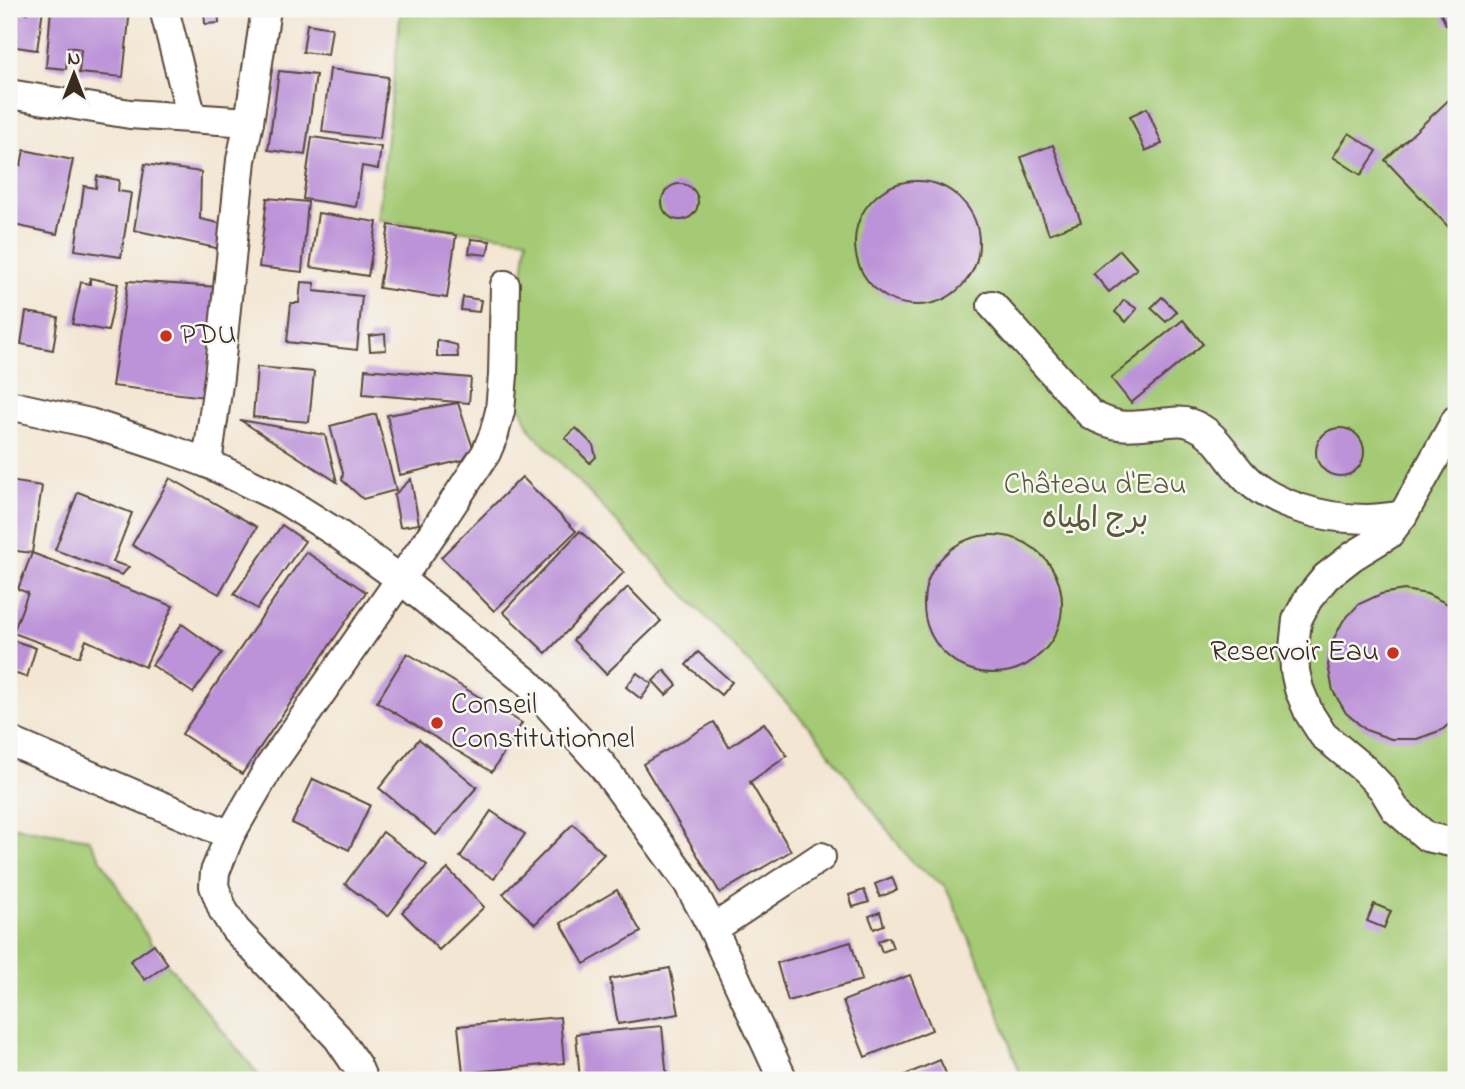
<svg xmlns="http://www.w3.org/2000/svg" width="1465" height="1089" viewBox="0 0 1465 1089" font-family="'Indie Flower','Playpen Sans Arabic',sans-serif">
  <style>
    .green { fill: #a4ca75; stroke: #707a4a; stroke-width: 2 }
    .building { fill: #bc92d8 }
    .lines { fill: none; stroke-linecap: round; stroke-linejoin: round }
    .minor-casing { stroke: #574639; stroke-width: 32 }
    .minor { stroke: #fff; stroke-width: 28 }
    .poi-dot { fill: #c8321e; stroke: #f6f6f2; stroke-width: 2.5 }
    .labels { text-anchor: middle; dominant-baseline: central; stroke-width: 5; stroke-linejoin: round; paint-order: stroke }
    .poi-label { font-size: 30px; fill: #3b2a1e; stroke: #f6f6f2; text-anchor: start }
    .park-label { font-size: 30px; fill: #5a5a38; stroke: #f6f6f2 }
  </style>
  <rect width="100%" height="100%" fill="#f6f6f2"/>
  <filter id="ink" filterUnits="userSpaceOnUse"><feTurbulence type="fractalNoise" baseFrequency=".0143" numOctaves="2"/><feDisplacementMap in="SourceGraphic" scale="14" xChannelSelector="R" yChannelSelector="G"/><feConvolveMatrix kernelMatrix="1 2 1 2 8 2 1 2 1" color-interpolation-filters="sRGB"/></filter>
  <filter id="wash" filterUnits="userSpaceOnUse"><feTurbulence type="fractalNoise" baseFrequency=".00686" numOctaves="4" result="noise"/><feDisplacementMap in="SourceGraphic" scale="28" xChannelSelector="R" yChannelSelector="G"/><feGaussianBlur stdDeviation="1.57" result="paint"/><feColorMatrix in="noise" values="0 0 0 0 0 0 0 0 0 0 0 0 0 0 0 0 0 1.4 0 .05"/><feComposite in="paint" operator="in"/></filter>
  <g filter="url(#wash)">
    <rect width="100%" height="100%" fill="#f3e6d2"/>
    <g class="green">
      <path d="M401,9H1456V1080H1022L987,978L945,886L913,864L813,731L531,431L511,383L527,239L378,220Z"/>
      <path d="M9,826L89,839L152,945L263,1080H9Z"/>
    </g>
    <g id="blocks">
      <g class="building">
        <path d="M27,9H43L37,50L9,46V10L27,13Z"/>
        <path d="M51,9H130L123,77L79,73L81,49L68,47L66,69L46,67Z"/>
        <path d="M204,9H218L219,23L205,24Z"/>
        <path d="M1439,9H1456V26L1446,25Z"/>
        <path d="M307,24L332,28L328,55L303,52Z"/>
        <path d="M330,69L388,77L380,139L322,132Z"/>
        <path d="M279,71L316,75L305,155L268,150Z"/>
        <path d="M1456,93V230L1454,233L1385,160Z"/>
        <path d="M1147,108L1162,144L1145,151L1130,116Z"/>
        <path d="M1349,133L1377,151L1361,175L1333,157Z"/>
        <path d="M312,137L381,147L378,169L362,166L356,207L303,199Z"/>
        <path d="M1053,145L1081,222L1049,234L1021,157Z"/>
        <path d="M24,150L73,160L57,234L9,224V162L21,165Z"/>
        <path d="M145,164L201,172L200,219L223,224L225,250L134,230Z"/>
        <path d="M97,176L119,180L118,191L131,193L121,257L75,250L84,186L96,188Z"/>
        <circle cx="917" cy="243" r="62"/>
        <circle cx="680" cy="202" r="18"/>
        <path d="M267,198L308,202L302,272L259,267Z"/>
        <path d="M318,213L377,222L368,276L310,267Z"/>
        <path d="M389,225L456,235L447,298L379,288Z"/>
        <path d="M471,239L490,241L487,255L469,253Z"/>
        <path d="M1120,250L1137,269L1109,292L1093,273Z"/>
        <path d="M90,278L118,284L108,331L72,324L81,282L90,284Z"/>
        <path d="M128,281L218,287L205,397L112,386Z"/>
        <path d="M301,282L315,283L314,291L362,296L357,350L287,342L291,303H299Z"/>
        <path d="M463,297L481,300L479,312L461,310Z"/>
        <path d="M1162,297L1177,312L1166,322L1151,308Z"/>
        <path d="M1124,300L1137,309L1126,322L1115,312Z"/>
        <path d="M26,312L58,317L53,350L21,344Z"/>
        <path d="M1183,320L1203,344L1131,403L1111,378Z"/>
        <path d="M9,322L15,323L13,342H9Z"/>
        <path d="M385,334L386,350L370,351L369,336Z"/>
        <path d="M437,340L457,345L458,357H437Z"/>
        <path d="M257,367L314,372L309,422L253,417Z"/>
        <path d="M365,369L471,378L469,403L363,394Z"/>
        <path d="M458,403L476,457L400,475L387,415Z"/>
        <path d="M376,414L396,490L363,499L342,480L343,473L330,426Z"/>
        <path d="M240,420L325,435L337,482Z"/>
        <circle cx="1340" cy="452" r="24"/>
        <path d="M576,428L593,445L596,457L590,463L565,438Z"/>
        <path d="M522,477L576,531L494,611L441,557Z"/>
        <path d="M170,478L257,527L219,594L132,545Z"/>
        <path d="M411,479L419,524L400,527L394,495Z"/>
        <path d="M9,481L42,486L32,553L9,550Z"/>
        <path d="M78,492L132,513L113,562L129,567L122,575L55,550Z"/>
        <path d="M282,525L305,541L257,609L234,594Z"/>
        <path d="M580,531L624,572L546,653L503,612Z"/>
        <circle cx="993" cy="604" r="69"/>
        <path d="M306,552L366,592L242,774L182,734Z"/>
        <path d="M32,553L173,606L145,667L86,640L79,657L13,633L28,593L18,589Z"/>
        <path d="M628,587L661,621L606,674L573,640Z"/>
        <path d="M1404,590L1427,594L1448,604L1456,612V718L1442,730L1417,739H1391L1366,730L1346,713L1333,691L1328,665L1332,642L1343,621L1359,604L1381,594Z"/>
        <path d="M182,624L222,653L193,693L152,665Z"/>
        <path d="M9,639L36,648L27,677L9,672Z"/>
        <path d="M698,652L732,682L721,695L686,665Z"/>
        <path d="M407,653L522,723L492,772L377,702Z"/>
        <path d="M664,670L677,685L666,695L653,681Z"/>
        <path d="M637,673L652,684L641,699L626,687Z"/>
        <path d="M714,722L729,747L764,723L787,756L750,782L791,851L720,893L643,764Z"/>
        <path d="M419,739L477,787L436,835L379,788Z"/>
        <path d="M313,779L370,805L349,850L292,823Z"/>
        <path d="M491,811L525,834L494,879L460,857Z"/>
        <path d="M573,824L604,854L535,924L503,894Z"/>
        <path d="M383,832L427,865L388,916L345,884Z"/>
        <path d="M448,869L484,907L439,950L402,912Z"/>
        <path d="M892,877L897,890L880,897L875,884Z"/>
        <path d="M617,890L641,932L584,964L561,923Z"/>
        <path d="M864,890L869,902L853,907L849,895Z"/>
        <path d="M1374,904L1391,911L1384,928L1367,921Z"/>
        <path d="M880,912L884,925L874,929L869,916Z"/>
        <path d="M889,937L893,948L882,952L878,941Z"/>
        <path d="M851,942L862,980L788,1001L777,963Z"/>
        <path d="M154,944L168,964L145,980L130,961Z"/>
        <path d="M670,968L679,1014L618,1024L610,979Z"/>
        <path d="M910,975L932,1030L865,1057L843,1001Z"/>
        <path d="M560,1017L564,1063L463,1073L458,1026Z"/>
        <path d="M662,1026L667,1080H580L576,1034Z"/>
        <path d="M940,1060L949,1080H893Z"/>
      </g>
    </g>
  </g>
  <g filter="url(#ink)">
    <use href="#blocks" fill-opacity="0" stroke="#574639" stroke-width="2"/>
    <g class="lines">
      <defs>
        <g id="minor">
          <path d="M164,9L192,118"/>
          <path d="M9,94L130,114L249,122"/>
          <path d="M992,305L1090,414C1118,430 1131,426 1162,423C1171,422 1181,420 1189,423C1215,431 1225,455 1242,474C1269,505 1326,519 1366,519C1378,519 1391,517 1403,515"/>
          <path d="M9,405L90,423L169,449L207,463L284,500L338,534L400,579L528,683L602,765L688,883L713,929L783,1080"/>
          <path d="M1456,420L1403,515L1389,534L1353,556L1326,577L1308,599L1297,620L1294,648L1295,671L1299,689L1309,713L1323,735L1365,770L1383,789L1395,809L1427,837L1456,843"/>
          <path d="M207,463L219,377L241,160L249,122L266,9"/>
          <path d="M9,741L230,835"/>
          <path d="M713,929L821,857"/>
          <path d="M363,1080L357,1066L338,1038L235,929L223,910L214,886L215,872L230,835L270,766L437,527L486,453L494,434L500,411L503,375L505,285"/>
        </g>
      </defs>
      <use href="#minor" class="minor-casing"/>
      <use href="#minor" class="minor"/>
    </g>
  </g>
  <g class="poi-dot">
    <circle cx="166" cy="336" r="7"/>
    <circle cx="1393" cy="653" r="7"/>
    <circle cx="437" cy="723" r="7"/>
  </g>
  <g class="labels">
    <g class="poi-label">
      <text x="180" y="336">PDU</text>
      <text x="1379" y="653" text-anchor="end">Reservoir Eau</text>
      <text x="451" y="706">Conseil<tspan x="451" dy="34">Constitutionnel</tspan></text>
    </g>
    <g class="park-label">
      <text x="1095" y="486">Château d'Eau<tspan x="1095" dy="34">برج المياه</tspan></text>
    </g>
  </g>
  <rect width="1465" height="1089" fill="none" stroke="#f6f6f2" stroke-width="35"/>
  <g transform="translate(74 74)" stroke="#f6f6f2" stroke-width="5" paint-order="stroke">
  <path d="M0-5L12 26L0 18L-12 26Z" fill="#3b2a1e"/>
  <text y="-10" font-size="19" font-weight="bold" text-anchor="middle" fill="#3b2a1e">N</text>
  </g>
</svg>
